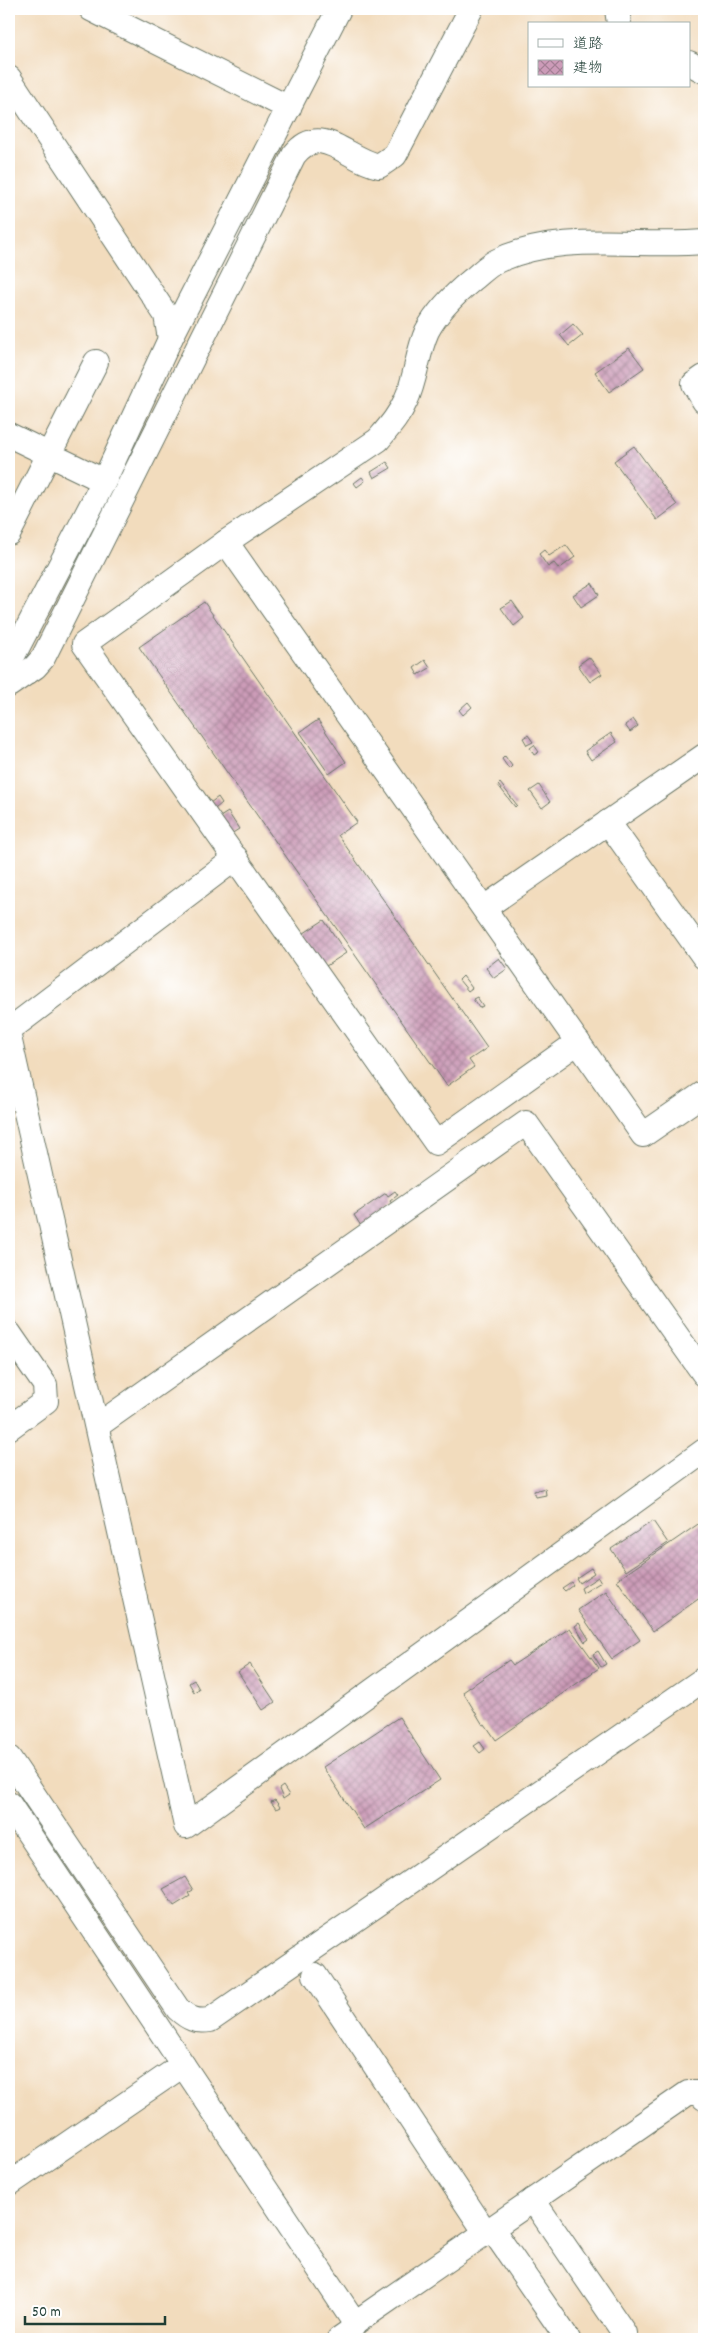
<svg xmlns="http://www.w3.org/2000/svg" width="713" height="2348" viewBox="0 0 713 2348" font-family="Dekko,'Klee One',sans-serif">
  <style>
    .building { fill: url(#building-cross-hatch) }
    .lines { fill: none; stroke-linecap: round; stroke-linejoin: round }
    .minor-casing { stroke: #697564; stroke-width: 26 }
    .minor { stroke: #fff; stroke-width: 24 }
  </style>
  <defs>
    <pattern id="building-cross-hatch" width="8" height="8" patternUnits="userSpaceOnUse" patternTransform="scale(1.25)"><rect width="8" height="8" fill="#cc9bb8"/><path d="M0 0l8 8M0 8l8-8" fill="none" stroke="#a58096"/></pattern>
  </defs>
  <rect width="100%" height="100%" fill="#fff"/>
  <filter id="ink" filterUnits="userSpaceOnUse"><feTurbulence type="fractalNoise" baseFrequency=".02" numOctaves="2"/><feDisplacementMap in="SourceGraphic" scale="10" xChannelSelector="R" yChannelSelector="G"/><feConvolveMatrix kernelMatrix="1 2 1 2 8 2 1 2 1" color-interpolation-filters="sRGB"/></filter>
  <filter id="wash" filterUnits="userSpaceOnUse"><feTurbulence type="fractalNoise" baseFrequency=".0096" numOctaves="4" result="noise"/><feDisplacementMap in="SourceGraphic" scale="20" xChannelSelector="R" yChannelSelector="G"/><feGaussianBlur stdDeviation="1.12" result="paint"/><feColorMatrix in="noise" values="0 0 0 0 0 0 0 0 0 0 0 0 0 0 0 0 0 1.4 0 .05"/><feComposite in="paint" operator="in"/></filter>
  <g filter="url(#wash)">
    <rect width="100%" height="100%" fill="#f2dcbd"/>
    <g id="blocks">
      <g class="building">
        <path d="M573,324L583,335L569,346L560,335Z"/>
        <path d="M629,348L644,368L609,392L595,372Z"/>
        <path d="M634,446L677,505L657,520L614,461Z"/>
        <path d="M387,462L391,468L374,478L371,472Z"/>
        <path d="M362,477L365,481L357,487L354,483Z"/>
        <path d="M566,545L575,557L559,569L554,563L548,567L539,554L544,550L549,556Z"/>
        <path d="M592,583L599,595L581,607L573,595Z"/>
        <path d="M512,601L524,618L514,626L501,608Z"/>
        <path d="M204,602L357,822L338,835L487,1048L469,1060L474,1067L447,1086L139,647Z"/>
        <path d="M589,657L602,674L590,682L578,665Z"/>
        <path d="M425,660L430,668L418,675L414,668Z"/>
        <path d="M468,702L472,707L463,715L459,710Z"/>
        <path d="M633,719L638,726L630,732L625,725Z"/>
        <path d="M318,720L346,762L329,774L300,732Z"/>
        <path d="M611,733L617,742L591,760L585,751Z"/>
        <path d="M528,735L533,742L527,745L523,738Z"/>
        <path d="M534,745L539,752L534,755L530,748Z"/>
        <path d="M505,756L512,766L509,769L502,759Z"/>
        <path d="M500,783L517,805L515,807L498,785Z"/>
        <path d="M539,785L550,802L542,808L530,791Z"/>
        <path d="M218,797L222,803L215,809L210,803Z"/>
        <path d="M228,812L239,829L231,834L220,817Z"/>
        <path d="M324,920L346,953L323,968L301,935Z"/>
        <path d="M499,958L507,969L494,978L486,968Z"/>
        <path d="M463,976L472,988L468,991L459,980Z"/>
        <path d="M477,997L483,1006L479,1008L473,999Z"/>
        <path d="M395,1191L398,1195L390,1201L392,1204L361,1226L354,1215L386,1193L388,1196Z"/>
        <path d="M545,1488L546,1495L536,1497L534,1491Z"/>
        <path d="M704,1520V1595L653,1631L617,1580Z"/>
        <path d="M653,1521L668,1543L626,1571L611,1549Z"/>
        <path d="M591,1568L594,1573L579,1583L576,1578Z"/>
        <path d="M598,1577L601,1582L583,1593L581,1588Z"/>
        <path d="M571,1582L573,1585L565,1591L562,1588Z"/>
        <path d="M606,1591L640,1640L612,1659L578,1610Z"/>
        <path d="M579,1623L589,1639L585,1642L575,1626Z"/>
        <path d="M570,1628L599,1668L496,1740L485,1724L483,1725L463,1692L509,1660L513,1665Z"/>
        <path d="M598,1651L606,1664L601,1667L593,1654Z"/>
        <path d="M250,1664L275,1702L263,1710L238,1672Z"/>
        <path d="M194,1680L199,1689L194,1692L189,1683Z"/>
        <path d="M399,1717L440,1780L364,1829L323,1767Z"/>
        <path d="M480,1742L485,1749L480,1753L474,1746Z"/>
        <path d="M283,1786L289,1795L283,1799L279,1789Z"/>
        <path d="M275,1800L280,1807L276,1809L271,1802Z"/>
        <path d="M185,1877L193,1890L188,1893L190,1896L174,1906L163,1889Z"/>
      </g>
    </g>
  </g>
  <g filter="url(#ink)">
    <use href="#blocks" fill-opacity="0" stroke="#697564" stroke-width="1"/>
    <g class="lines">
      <defs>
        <g id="minor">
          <path d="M91,9L289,108"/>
          <path d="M617,9L619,24"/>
          <path d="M689,63L704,71"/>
          <path d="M9,78L166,315L170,339"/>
          <path d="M704,377L694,384L704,401"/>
          <path d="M9,435L104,481"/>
          <path d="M9,533L96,362"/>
          <path d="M226,542L643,1135L704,1093"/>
          <path d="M9,657L14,654L104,481L170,339L339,9"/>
          <path d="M9,685L35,667L43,658L294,155C321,121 347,160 379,166L395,155L471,9"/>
          <path d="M608,822L704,957"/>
          <path d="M484,908L704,756"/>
          <path d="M9,1030L236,858"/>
          <path d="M9,1037L186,1826L704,1451"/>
          <path d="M578,1042L436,1143L84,644L226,542L378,440C389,427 399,416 406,400C416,379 417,353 427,331C437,312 455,294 472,280C480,274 489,264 499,260C563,231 636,248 704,242"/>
          <path d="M9,1333L45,1385L46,1401L9,1428"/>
          <path d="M97,1426L526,1123L704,1374"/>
          <path d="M9,1758L178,2009C189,2019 196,2022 210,2020L704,1679"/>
          <path d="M9,1804L355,2323L688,2093H701L704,2098"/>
          <path d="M315,1975L486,2233"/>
          <path d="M9,2184L183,2065"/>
          <path d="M533,2200L624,2333"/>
          <path d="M492,2229L568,2339"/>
          <path d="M339,2339L349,2332L355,2323"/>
        </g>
      </defs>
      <use href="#minor" class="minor-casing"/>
      <use href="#minor" class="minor"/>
    </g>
  </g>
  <rect width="713" height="2348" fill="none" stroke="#fff" stroke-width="30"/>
  <rect x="528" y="22" width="162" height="65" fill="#ffffff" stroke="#a5b1ae"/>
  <rect x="538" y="39" width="25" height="8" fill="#ffffff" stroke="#a5b1ae"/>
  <text x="573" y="48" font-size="15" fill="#1f3d34">道路</text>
  <rect x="538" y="60" width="25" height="15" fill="url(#building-cross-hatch)" stroke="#a5b1ae"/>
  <text x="573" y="72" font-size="15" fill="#1f3d34">建物</text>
  <path d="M25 2316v8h140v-8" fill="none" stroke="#1f3d34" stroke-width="2.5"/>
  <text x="32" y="2316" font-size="15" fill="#1f3d34" stroke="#ffffff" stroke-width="4" paint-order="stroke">50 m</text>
</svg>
